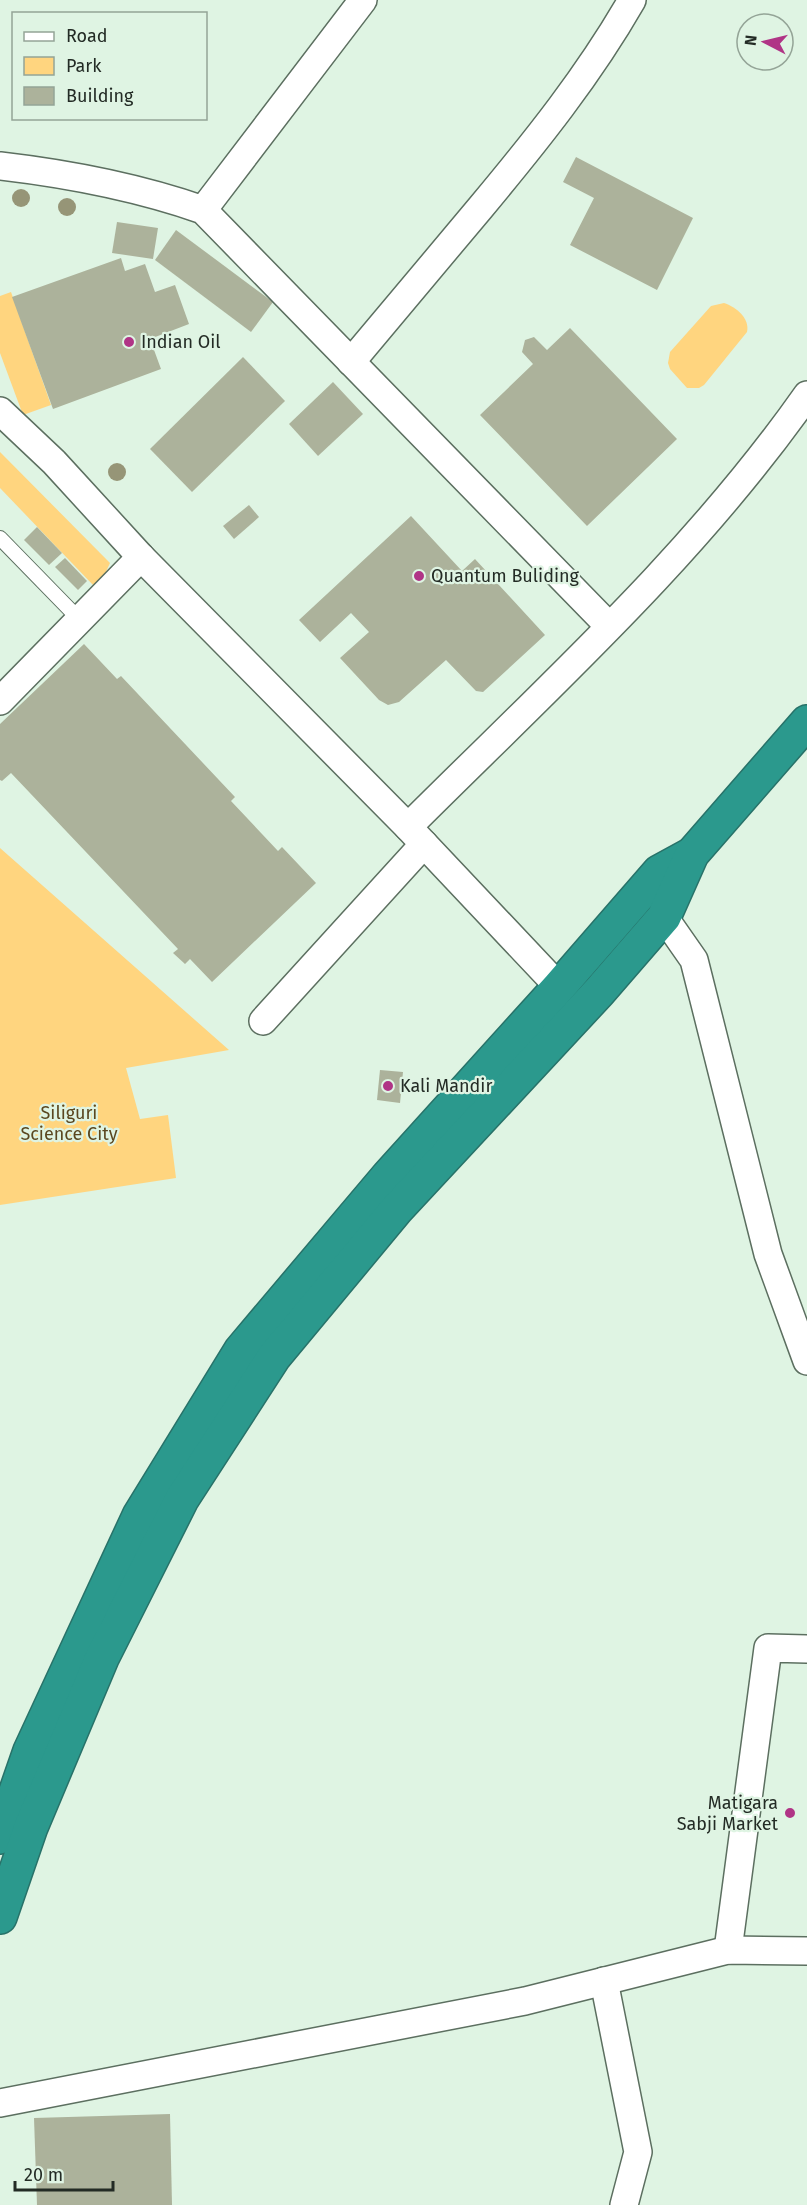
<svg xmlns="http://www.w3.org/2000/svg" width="807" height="2205" viewBox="0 0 807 2205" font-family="'Fira Sans',sans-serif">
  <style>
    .green { fill: #ffd57f }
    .building { fill: #acb29b }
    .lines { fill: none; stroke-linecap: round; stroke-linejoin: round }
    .lane-casing { stroke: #5c6f60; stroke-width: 16 }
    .street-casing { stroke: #5c6f60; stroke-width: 30 }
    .highway-casing { stroke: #287269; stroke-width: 36 }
    .lane { stroke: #fff; stroke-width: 14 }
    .street { stroke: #fff; stroke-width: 27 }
    .highway { stroke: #2b998d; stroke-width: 33 }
    .tree { fill: #969577 }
    .poi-dot { fill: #b03486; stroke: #dff4e3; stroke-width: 2 }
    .labels { text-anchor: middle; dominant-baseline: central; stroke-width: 4.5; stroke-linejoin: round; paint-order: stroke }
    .poi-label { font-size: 18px; fill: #232b25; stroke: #dff4e3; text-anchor: start }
    .park-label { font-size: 18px; fill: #5a471f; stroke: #dff4e3 }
  </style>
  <rect width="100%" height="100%" fill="#dff4e3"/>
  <g class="green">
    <path d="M11,292L51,405L23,415L0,353V296Z"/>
    <path d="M724,303C736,307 750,318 747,332L704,385L699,388H687L670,369L668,363L670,352L711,306Z"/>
    <path d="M0,452L110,563L104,576L93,585L0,488Z"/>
    <path d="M0,848L229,1050L126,1068L140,1119L168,1115L176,1178L0,1205Z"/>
  </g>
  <g class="building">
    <path d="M576,157L693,218L657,290L570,245L594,198L563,182Z"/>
    <path d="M117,222L158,228L153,259L112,253Z"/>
    <path d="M176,230L273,302L251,332L155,260Z"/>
    <path d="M121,258L125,271L145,264L155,292L175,285L189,324L150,339L161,369L53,409L12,297Z"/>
    <path d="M570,328L677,439L587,526L480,415L533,364L522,352L525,340L534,337L547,350Z"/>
    <path d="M243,357L285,401L192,492L150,449Z"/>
    <path d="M333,382L363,414L318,456L289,424Z"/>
    <path d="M249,505L259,517L234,539L223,526Z"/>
    <path d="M411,516L462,571L475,559L545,635L483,692L476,691L446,660L399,702L388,705L379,700L340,658L369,632L351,613L320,642L299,620Z"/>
    <path d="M37,527L62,553L49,565L24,540Z"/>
    <path d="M65,558L87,581L78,590L55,567Z"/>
    <path d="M84,644L117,679L121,676L235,797L231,801L278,851L282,847L316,883L212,982L190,959L185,964L173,953L178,949L11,773L2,781L0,780V724Z"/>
    <path d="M380,1070L403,1072L400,1103L377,1100Z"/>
    <path d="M170,2114L172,2205H37L34,2118Z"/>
  </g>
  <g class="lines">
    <defs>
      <path id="lane" d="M0,538L79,619"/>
      <g id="street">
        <path d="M0,166C69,174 137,187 203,210L609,626"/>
        <path d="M203,210L363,0"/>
        <path d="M351,362C395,310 438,258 481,207C536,141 589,75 632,0"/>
        <path d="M0,411L54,462L141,557L408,827L559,987"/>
        <path d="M0,701L141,557"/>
        <path d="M408,827C546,689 694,556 807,395"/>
        <path d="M664,917L694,960L768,1254L807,1361"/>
        <path d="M263,1021L424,844"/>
        <path d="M728,1950L768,1648L807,1649"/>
        <path d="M604,1981L638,2152L624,2205"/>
        <path d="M0,2103L525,2001L728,1950L807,1951"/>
      </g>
      <g id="highway">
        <path d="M0,1837L30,1751L139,1516L241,1350L388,1176L559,987L659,872L692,854"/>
        <path d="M0,1917L31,1827L102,1658L182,1499L274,1357L397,1209L599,992L664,917L692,854L807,722"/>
      </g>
    </defs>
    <use href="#lane" class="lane-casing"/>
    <use href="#street" class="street-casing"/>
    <use href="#highway" class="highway-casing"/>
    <use href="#lane" class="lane"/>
    <use href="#street" class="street"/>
    <use href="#highway" class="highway"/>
  </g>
  <g class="tree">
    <circle cx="21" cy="198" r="9"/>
    <circle cx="67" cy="207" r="9"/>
    <circle cx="117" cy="472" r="9"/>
  </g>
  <g class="poi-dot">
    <circle cx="129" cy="342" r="6"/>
    <circle cx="419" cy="576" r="6"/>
    <circle cx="388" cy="1086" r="6"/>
    <circle cx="790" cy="1813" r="6"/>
  </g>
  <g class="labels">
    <g class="poi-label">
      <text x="141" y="342">Indian Oil</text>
      <text x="431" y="576">Quantum Buliding</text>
      <text x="400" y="1086">Kali Mandir</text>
      <text x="778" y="1803" text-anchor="end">Matigara<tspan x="778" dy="21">Sabji Market</tspan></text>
    </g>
    <g class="park-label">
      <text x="69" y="1113">Siliguri<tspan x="69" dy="21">Science City</tspan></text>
    </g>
  </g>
  <rect x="12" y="12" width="195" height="108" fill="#dff4e3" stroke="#94a497" stroke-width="1.5"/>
  <rect x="24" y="32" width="30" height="9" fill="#ffffff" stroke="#94a497" stroke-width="1.5"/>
  <text x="66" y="42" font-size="18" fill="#232b25">Road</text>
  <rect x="24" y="57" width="30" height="18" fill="#ffd57f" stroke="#94a497" stroke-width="1.5"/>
  <text x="66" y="72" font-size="18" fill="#232b25">Park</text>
  <rect x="24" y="87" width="30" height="18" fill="#acb29b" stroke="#94a497" stroke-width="1.5"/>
  <text x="66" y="102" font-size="18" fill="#232b25">Building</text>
  <g transform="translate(765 42) rotate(277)"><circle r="28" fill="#dff4e3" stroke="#94a497" stroke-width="1.5"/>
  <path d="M0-4.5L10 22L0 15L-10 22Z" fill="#b03486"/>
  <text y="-9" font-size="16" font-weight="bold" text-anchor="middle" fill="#232b25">N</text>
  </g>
  <path d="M15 2181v9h98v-9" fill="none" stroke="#232b25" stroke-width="3"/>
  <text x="24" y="2181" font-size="18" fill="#232b25" stroke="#dff4e3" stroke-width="4.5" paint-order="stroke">20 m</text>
</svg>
